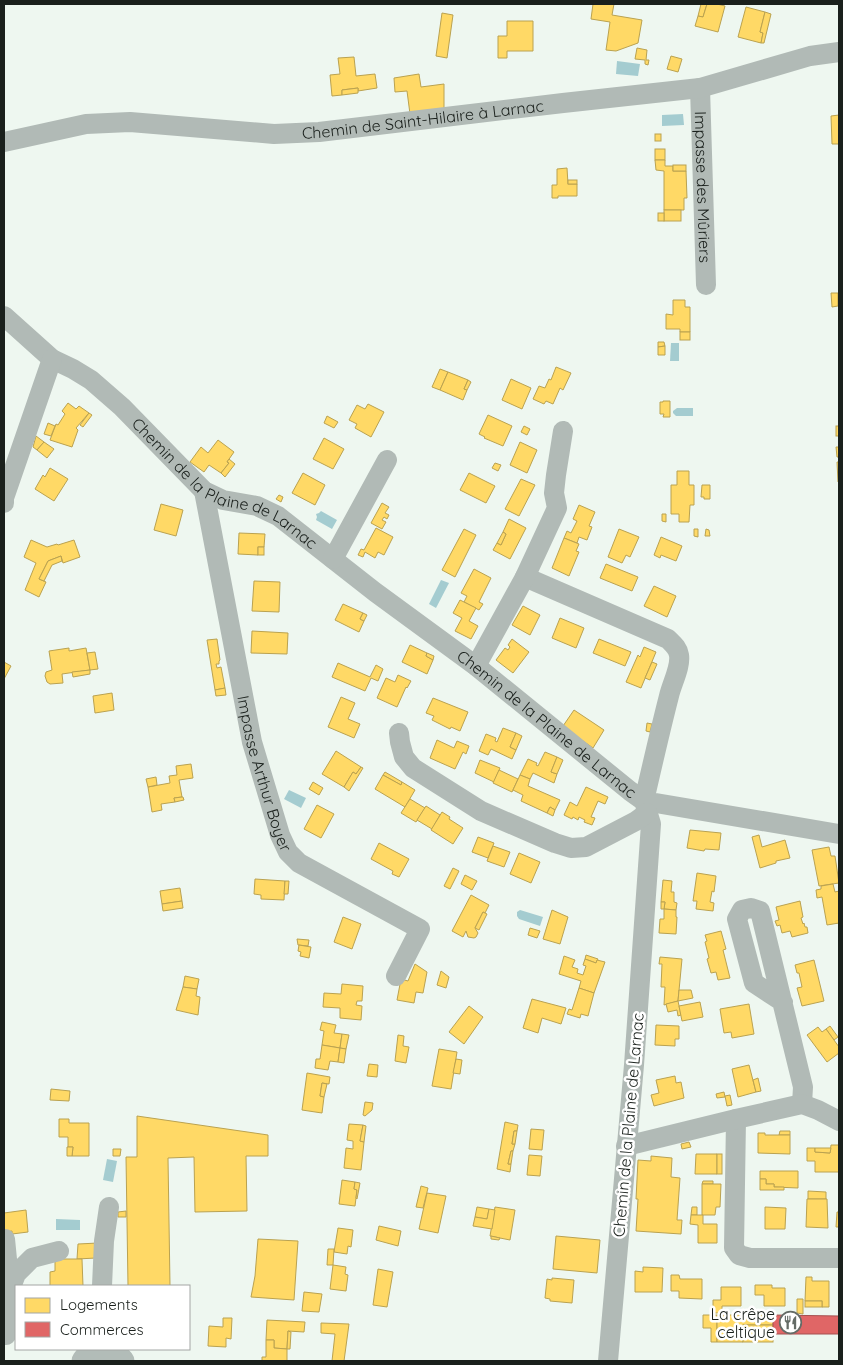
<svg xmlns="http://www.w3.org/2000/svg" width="843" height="1365" viewBox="0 0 843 1365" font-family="Quicksand,sans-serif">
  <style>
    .water { fill: #a4ccd0 }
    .homes { fill: #ffd966; stroke: #baa250 }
    .shops { fill: #e06666; stroke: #a55150 }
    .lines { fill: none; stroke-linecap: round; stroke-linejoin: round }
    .minor { stroke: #b1bab6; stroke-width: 20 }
    .major { stroke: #b2bcb8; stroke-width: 25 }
    .labels { text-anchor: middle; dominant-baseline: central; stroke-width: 5; stroke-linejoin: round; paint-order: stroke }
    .street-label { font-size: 16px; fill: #1a201c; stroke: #fff }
    .poi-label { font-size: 16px; fill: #1a201c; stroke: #fff; text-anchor: end }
  </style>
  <rect width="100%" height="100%" fill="#eef7f0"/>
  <g class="water">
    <path d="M617,61L640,64L638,76L616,74Z"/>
    <path d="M683,114L684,125L662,126V115Z"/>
    <path d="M671,343H679V361H670Z"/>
    <path d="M677,408H693V416H676L673,413V411Z"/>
    <path d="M321,511L337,520L332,529L316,520L317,517L316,514L319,513Z"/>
    <path d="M441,580L449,583L436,608L429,604Z"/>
    <path d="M289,790L306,798L301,808L284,799Z"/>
    <path d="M520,910L543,917L540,926L519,919L517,916V912Z"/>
    <path d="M107,1159L117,1161L113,1182L103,1180Z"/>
    <path d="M56,1219L80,1220V1230H56Z"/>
  </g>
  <g class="homes">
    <path d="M593,4H614L612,15L642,20L638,43L616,51L606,50L610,22L591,19Z"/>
    <path d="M701,4H707L703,17L698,16Z"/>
    <path d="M707,4H717L725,6L718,32L695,26L698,16L703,17Z"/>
    <path d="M746,7L765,12L760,32L763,33L761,43L738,37Z"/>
    <path d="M765,12L771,14L764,43H761L763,33L760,32Z"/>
    <path d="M442,13L453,15L447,58L436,56Z"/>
    <path d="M507,21H533V51H507V58H498V36H507Z"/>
    <path d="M637,48L647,50L646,60H649L648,65L645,64V60L635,59Z"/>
    <path d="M671,56L682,59L678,72L667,69Z"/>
    <path d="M354,57L356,76L375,74L377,88L358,91V88L342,90V95L332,96L330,75L340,74L338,58Z"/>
    <path d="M419,74L421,87L444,84V110L410,114L407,91L395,92L394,78Z"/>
    <path d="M358,88V93L342,95V90Z"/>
    <path d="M839,115V144H832L831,116Z"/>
    <rect x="655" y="134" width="6" height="7"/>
    <rect x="655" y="149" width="10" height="11"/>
    <path d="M655,160H665V166H673V171H686L687,198H684V210H664V171L656,170Z"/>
    <rect x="673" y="165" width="13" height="6"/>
    <path d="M567,168L568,184H577V196H558V198H552V185H557V169Z"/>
    <rect x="568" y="180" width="9" height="4"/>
    <rect x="664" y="210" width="17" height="11"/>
    <rect x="658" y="213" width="6" height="8"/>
    <path d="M831,293H838V306L832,307Z"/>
    <path d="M673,300H685V307H690V332H680V329H666V314L673,315Z"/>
    <rect x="680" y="332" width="10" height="8"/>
    <path d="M658,342H664L665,346L658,347Z"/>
    <path d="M665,346V355H658V347Z"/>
    <path d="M556,367L571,373L563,390L560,388L553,404L546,401L544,404L533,399L539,386L545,388L549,379L551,380Z"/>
    <path d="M440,369L448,372L440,390L432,387Z"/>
    <path d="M448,372L468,380L464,389L467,390L463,400L440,390Z"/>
    <path d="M511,379L531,388L522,409L502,400Z"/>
    <path d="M468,380L471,382L467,390L464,389Z"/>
    <path d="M663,401H670V417H663L664,414H660V402H663Z"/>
    <path d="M68,403L76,409L79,406L89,413L76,428L78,430L72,447L50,440L56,424L58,425L65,414L62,411Z"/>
    <path d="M368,404L384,412L371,437L355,428L357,424L349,420L357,405L365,409Z"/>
    <path d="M89,413L92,415L83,427L80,425Z"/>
    <path d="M488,415L512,426L503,446L484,438L485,437L479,434Z"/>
    <path d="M327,416L338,422L334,428L324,423Z"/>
    <path d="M48,423L55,426L51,436L44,434Z"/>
    <path d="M524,426L530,429L527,435L521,432Z"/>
    <rect x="836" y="426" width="3" height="10"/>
    <path d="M36,436L44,442L37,450L33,447Z"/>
    <path d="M324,438L344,449L333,469L313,459Z"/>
    <path d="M218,440L234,452L227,462L229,463L221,473L209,465L204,472L190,462L201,447L208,453Z"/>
    <path d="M44,442L54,449L47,458L37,450Z"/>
    <path d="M520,442L537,450L527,473L510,465Z"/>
    <path d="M836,447H839V457H837Z"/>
    <path d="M229,459L235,464L225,477L221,473L229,463L227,462Z"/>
    <path d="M837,462H839V482H838Z"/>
    <path d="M495,463L501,465L498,471L492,468Z"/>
    <path d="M50,468L68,479L54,501L35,489L43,475L45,477Z"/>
    <path d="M677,471H689V485H694V505H690L689,522H679V514H671V485H677Z"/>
    <path d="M303,473L325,485L315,505L292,493Z"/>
    <path d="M469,473L495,486L486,503L460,490Z"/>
    <path d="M521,479L535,485L519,516L505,509Z"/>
    <path d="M702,485H710V499H704V497H701Z"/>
    <path d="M279,495L283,497L281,502L276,499Z"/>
    <path d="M382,503L389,507L385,513L389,515L387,519L384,517L382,520L386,522L382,529L371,523Z"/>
    <path d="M161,504L183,510L176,536L154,530Z"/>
    <path d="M579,505L595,512L589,526L592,527L587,540L579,537L577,543L564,538L567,531L571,533L577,521L573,519Z"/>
    <path d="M662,514H666V522L662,521Z"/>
    <path d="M509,519L526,528L510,559L493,550L497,543L501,545L506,534L503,532Z"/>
    <path d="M376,528L393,537L384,555L378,552L375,558L365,552L363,557L358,555L361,549L364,550Z"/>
    <path d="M464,529L476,535L455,577L442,570Z"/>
    <path d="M619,529L639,537L630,557L626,555L622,563L608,557Z"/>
    <path d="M694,529H698V537L694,536Z"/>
    <path d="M706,529L709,530L710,536H705Z"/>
    <path d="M503,532L506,534L501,545L497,543Z"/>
    <path d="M239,533L265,534L264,547H258V555L238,554Z"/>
    <path d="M661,537L682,546L676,561L661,555L660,558L654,555Z"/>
    <path d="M564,538L579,544L576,551L579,552L569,576L552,568Z"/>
    <path d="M31,540L47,547L57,544L58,545L74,540L80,557L63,563L61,556L48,561L39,579L46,582L39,597L25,590L36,563L24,557Z"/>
    <rect x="258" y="547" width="6" height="8"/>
    <path d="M61,556L62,561L52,565L44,581L39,579L48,561Z"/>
    <path d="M606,564L638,577L632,591L600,578Z"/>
    <path d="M474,569L491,578L479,602L483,604L479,610L464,602L467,596L461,593Z"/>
    <path d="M254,581L280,582L279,612L252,611Z"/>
    <path d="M654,586L676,596L667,617L644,606Z"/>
    <path d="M460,600L476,608L469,621L478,626L471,639L455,631L462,618L453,613Z"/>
    <path d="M343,604L363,613L360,619L364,621L359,632L335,620Z"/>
    <path d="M523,606L540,615L530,635L512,625Z"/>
    <path d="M363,613L367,615L364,621L360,619Z"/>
    <path d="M560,618L584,628L576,648L552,638Z"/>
    <path d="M252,631L288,633L287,654L251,653Z"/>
    <path d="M217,639L220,660L219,661V664H216L217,668L221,667L225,688L215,690L207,640Z"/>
    <path d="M512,639L529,652L513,673L496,660L505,648L508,650L510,647L508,645Z"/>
    <path d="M599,639L631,652L625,666L593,653Z"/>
    <path d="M410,645L427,653L426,656L433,660L427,674L402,662Z"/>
    <path d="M644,647L656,652L641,688L626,682L638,655L640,657Z"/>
    <path d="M69,648V651L86,648L90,670L62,674L63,683L50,684L47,682L45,676L46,672L52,670L49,651Z"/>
    <path d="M95,652L98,669L90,670L87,653Z"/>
    <path d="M427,653L434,656L433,660L426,656Z"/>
    <path d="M4,662L11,666L4,679Z"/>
    <path d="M652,662L657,664L650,680L645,678Z"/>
    <path d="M338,663L370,677L376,665L383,669L378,681L371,678L365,691L332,677Z"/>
    <path d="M90,670V674L73,677L72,672Z"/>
    <path d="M398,675L411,681L407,688L406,687L397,707L377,698L386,678L395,682Z"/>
    <path d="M225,688L226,695L216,696L215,690Z"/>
    <path d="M112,693L114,710L95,713L93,696Z"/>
    <path d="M341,697L355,703L348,719L360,724L354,738L328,727Z"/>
    <path d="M433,698L468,712L460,731L451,727L450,729L432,720L434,716L426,713Z"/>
    <path d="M574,710L604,730L593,748L573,734L563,726Z"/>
    <path d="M647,723L652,724L650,732L646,731Z"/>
    <path d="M503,728L516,733L510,747L516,750L512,759L491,749L488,755L479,751L486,734L496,738L495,741L497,742Z"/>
    <path d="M516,733L522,736L516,750L510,747Z"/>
    <path d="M437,740L454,748L457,741L469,746L466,754L463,752L455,769L430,758Z"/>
    <path d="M336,751L361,767L356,774L353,772L344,787L322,774Z"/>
    <path d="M545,752L557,757L551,772L557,774L554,783L533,773L530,779L520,775L528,759L537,763L536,765L538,766Z"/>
    <path d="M557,757L563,760L557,774L551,772Z"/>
    <path d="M480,760L500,768L494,782L475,773Z"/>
    <path d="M191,764L193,778L179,780L182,797L174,798L175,802L161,804L162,810L152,812L148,787L170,783L169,776L177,775L176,766Z"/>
    <path d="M361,767L363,768L349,791L344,787L353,772L356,774Z"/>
    <path d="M499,770L518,779L512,792L493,783Z"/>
    <path d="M385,772L402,782L401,785L383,775Z"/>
    <path d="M383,775L401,785L402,782L415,790L405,807L375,789Z"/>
    <path d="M520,775L530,779L528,786L560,800L555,810L550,807L547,813L521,801L523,795L513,790Z"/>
    <path d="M156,777L157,785L148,787L146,779Z"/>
    <path d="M313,782L323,788L319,795L309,789Z"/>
    <path d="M586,787L608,797L605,804L598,801L591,817L595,818L592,825L584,822L585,820L579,817L578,820L573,817L572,819L564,815L570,802L577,806Z"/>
    <path d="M182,797H183L184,800L175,802L174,798Z"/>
    <path d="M410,799L425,808L416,822L401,813Z"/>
    <path d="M317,805L334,814L321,838L304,829Z"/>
    <path d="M426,806L440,815L432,829L417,820Z"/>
    <path d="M550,807L555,810L553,816L547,813Z"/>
    <path d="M442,812L450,817L449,819L463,828L453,844L431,830Z"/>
    <path d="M690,830L721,833L719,850L705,849L704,851L687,848Z"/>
    <path d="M759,835L762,847L785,840L790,858L776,861V863L760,868L752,837Z"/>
    <path d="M478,837L494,843L488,858L472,852Z"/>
    <path d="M379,843L409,859L399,877L392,874L393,871L371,859Z"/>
    <path d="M493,846L510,852L504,867L487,861Z"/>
    <path d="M829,847L831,856H835L839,883L819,886L812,850Z"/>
    <path d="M519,853L540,862L531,883L510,874Z"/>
    <path d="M453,868L459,871L450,889L444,886Z"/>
    <path d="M697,873L716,876L714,892L712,891L710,902L714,903L713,911L696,909L697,901H693Z"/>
    <path d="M465,875L477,881L472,890L461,884Z"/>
    <path d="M255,879L285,881L284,900L261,899V895L254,894Z"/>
    <path d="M663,880L672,881L671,892H674V902L677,903L676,910L664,909L665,902H661Z"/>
    <path d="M285,881H289L288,894H284Z"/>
    <path d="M833,884L835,892L839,891V923L827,925L822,897L817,898L816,890L821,889V886Z"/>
    <path d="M180,888L182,901L162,904L160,891Z"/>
    <path d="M471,895L489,905L485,913L483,912L475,928L478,933L476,937L474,938L468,937L466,931L463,937L452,931Z"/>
    <path d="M182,901L183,908L163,911L162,904Z"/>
    <path d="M800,901L803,917L801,918L803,924L804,923L805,927H807L808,933L792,937L790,931L782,933L780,925L777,926L775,921L779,920L776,907Z"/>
    <path d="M661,902H665L664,909H661Z"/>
    <path d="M664,909L676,910V917H677L676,934L659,933L660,919H664Z"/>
    <path d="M552,910L568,917L560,944L543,939Z"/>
    <path d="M483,912L487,914L479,930L475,928Z"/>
    <path d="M343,917L361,924L352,949L334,942Z"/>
    <path d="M530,928L540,931L537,938L528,935Z"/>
    <path d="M721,931L726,949L723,950L730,978L718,980L716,972L711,973L707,959L709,958L705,942L707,941L705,935Z"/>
    <path d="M297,939L309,940L308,946L298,945Z"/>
    <path d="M299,945L311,947L309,958L300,956L301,952L298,951Z"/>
    <path d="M586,955L598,959L596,963L585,959Z"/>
    <path d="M564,956L575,960L572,967L578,969L577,973L583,975L586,966L583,965L585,959L596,963L597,960L605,962L594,993L579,988L581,981L559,974Z"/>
    <path d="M660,957L682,959L678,1001L664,1005L665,987H661L662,964H659Z"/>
    <path d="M814,960L824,1001L802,1006L797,988L802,987L799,973H797L795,965Z"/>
    <path d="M415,964L427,972L423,993L416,992L414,1003L397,1000L401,979L408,981Z"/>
    <path d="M441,971L449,977L446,988L437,985Z"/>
    <path d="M185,976L199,979L197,989L183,987Z"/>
    <path d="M342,984L363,986L362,1001H357L356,1005L362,1006L361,1020L340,1018V1008L323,1007L324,993L341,994Z"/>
    <path d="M183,987L197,989L196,996L200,997L198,1015L176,1010Z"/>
    <path d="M579,988L594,993L588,1016L581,1014L580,1018L567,1014L569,1009L572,1010Z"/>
    <path d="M679,990H691L693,998L678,1001Z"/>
    <path d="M532,999L566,1008L561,1024L542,1018L538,1033L523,1028Z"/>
    <path d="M678,1001L681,1015L678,1016L677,1010L668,1012L666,1004Z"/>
    <path d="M700,1002L703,1017L682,1021L679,1006Z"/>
    <path d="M749,1004L754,1034L732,1038L731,1032L724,1033L720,1009Z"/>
    <path d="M469,1006L483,1017L464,1044L449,1032Z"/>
    <path d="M322,1022L336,1025L334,1033L342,1034L340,1048L322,1045L324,1031L320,1030Z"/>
    <path d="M656,1025L679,1026V1039H675V1046L655,1045Z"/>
    <path d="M830,1026L838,1037L834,1040L826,1029Z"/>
    <path d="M818,1027L822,1032L826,1029L839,1047V1053L827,1062L807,1035Z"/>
    <path d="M342,1034L349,1035L346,1049L340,1048Z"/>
    <path d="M398,1035L404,1036L403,1046L409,1047L406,1063L395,1061Z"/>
    <path d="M322,1045L340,1048L338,1062L330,1061L328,1070L315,1068L316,1059H320Z"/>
    <path d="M340,1048L346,1049L344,1063L338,1062Z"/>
    <path d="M439,1049L457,1052L451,1089L432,1086Z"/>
    <path d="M456,1059L462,1060L460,1074L453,1073Z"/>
    <path d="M369,1064L378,1065L377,1077L367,1076Z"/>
    <path d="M749,1065L756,1092L738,1097L732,1069Z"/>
    <path d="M307,1073L330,1077L329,1084L322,1083L320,1096L324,1097L322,1113L302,1110Z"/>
    <path d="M675,1076L676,1083L681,1082L684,1098L654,1106L651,1095L659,1093L656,1080Z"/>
    <path d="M758,1078L761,1091L756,1092L753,1080Z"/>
    <path d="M322,1083L327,1084L324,1097L320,1096Z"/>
    <path d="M51,1089L70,1091L69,1101L50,1100Z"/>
    <path d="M724,1092L725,1097L717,1098L716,1094Z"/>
    <path d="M730,1095L732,1105L727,1106L725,1096Z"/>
    <path d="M365,1102L373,1103L372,1110L365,1116L363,1115Z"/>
    <path d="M137,1116L268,1135V1156H246L247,1211L195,1212L194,1157L168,1158L170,1286H128L126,1157H137Z"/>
    <path d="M59,1119H69V1123H89V1156H72L73,1147H68V1137H59Z"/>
    <path d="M505,1122L518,1125L517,1131H514L512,1144H515L513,1151H511L508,1164H511L510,1172L497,1169Z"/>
    <path d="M349,1124L363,1125L360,1141L364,1142L361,1170L344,1168L346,1148L353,1149V1141L347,1140Z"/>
    <path d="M363,1125L366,1126L364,1142L360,1141Z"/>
    <path d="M531,1129L544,1130L542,1150L529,1149Z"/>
    <path d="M514,1131H517L515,1144H512Z"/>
    <path d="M780,1131H790V1135H779Z"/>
    <path d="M758,1133H765V1135H790V1154L758,1153Z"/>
    <path d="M689,1142L691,1147L682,1149L681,1144Z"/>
    <path d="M831,1145H839V1172H815V1161H807V1148H815V1152L830,1153Z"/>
    <path d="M67,1147H73L72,1156H67Z"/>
    <path d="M815,1148H831L830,1153L815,1152Z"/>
    <path d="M113,1149H121L120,1156H113Z"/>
    <path d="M511,1151H513L511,1164H508Z"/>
    <path d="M696,1154H717V1174H695Z"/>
    <rect x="717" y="1154" width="5" height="20"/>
    <path d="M529,1155L542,1156L540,1176L527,1175Z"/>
    <path d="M651,1156L672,1158L671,1177L680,1178L677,1220H682L681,1234L636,1231L638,1199H636L638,1160L651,1161Z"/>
    <path d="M760,1171H798V1188L774,1187V1184H766V1179H760Z"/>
    <path d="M760,1179H766V1184H774V1187H784V1190H760Z"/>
    <path d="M342,1180L355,1182L354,1189L357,1190L355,1206L339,1204Z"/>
    <path d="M703,1181H713V1184H702Z"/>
    <path d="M355,1182L360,1183L357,1199L356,1198L357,1190L354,1189Z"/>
    <path d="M702,1184H721L720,1207H716L715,1215H702Z"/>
    <path d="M421,1186L428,1188L423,1208L416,1207Z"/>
    <path d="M808,1191L826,1192V1199H808Z"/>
    <path d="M427,1193L446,1196L438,1233L419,1229Z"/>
    <path d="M807,1199H827L828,1228L806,1227Z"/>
    <path d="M477,1207L489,1209L487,1219L475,1217Z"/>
    <path d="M495,1207L515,1210L510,1240L490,1236Z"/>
    <path d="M692,1207H697V1215H691Z"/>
    <path d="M765,1207L786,1208L785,1229H765Z"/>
    <path d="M489,1209L495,1210L492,1229L473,1226L475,1217L487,1219Z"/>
    <path d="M26,1210L28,1232L12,1234V1231L4,1232V1213Z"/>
    <path d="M126,1211V1217H118V1212Z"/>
    <path d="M837,1212H839V1227H836Z"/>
    <path d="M691,1215H703V1224H717V1243H698V1225L690,1224Z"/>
    <path d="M379,1226L401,1231L398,1246L376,1240Z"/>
    <path d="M338,1228L353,1230L351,1247L348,1246L347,1254L334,1252Z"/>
    <path d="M491,1236L500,1238L499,1240L491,1239Z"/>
    <path d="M556,1236L600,1240L597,1273L553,1269Z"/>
    <path d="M258,1239L298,1241L294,1300L251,1297L255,1276Z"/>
    <path d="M98,1243L96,1258L77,1259L78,1244Z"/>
    <path d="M328,1249H334L333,1265H327Z"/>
    <path d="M55,1259H82L83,1286H50V1272L55,1271Z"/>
    <path d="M333,1265L346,1267L345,1274L348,1275L346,1291L330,1289Z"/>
    <path d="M643,1267L663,1268L662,1292H635V1271L643,1272Z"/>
    <path d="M378,1269L393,1272L387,1307L373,1305Z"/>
    <path d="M671,1275H679L680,1279H702V1299L679,1298V1291H671Z"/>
    <path d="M806,1277H812V1281H829V1307H822V1301H805Z"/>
    <path d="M552,1278L574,1280L572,1303L550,1301V1299L545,1298L547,1279L552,1280Z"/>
    <path d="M755,1285H772V1288H785V1306H764V1295H755Z"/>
    <path d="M721,1287H741V1306H722V1313H713V1300H721Z"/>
    <path d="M304,1292L322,1294L319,1312L302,1311Z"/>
    <path d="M797,1299H803V1314L797,1313Z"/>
    <rect x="805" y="1301" width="17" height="6"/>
    <path d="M703,1315H717V1342H711V1328H703Z"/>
    <path d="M717,1315H773V1325H743V1342H717Z"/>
    <path d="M223,1318H232L231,1339L226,1338V1347L208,1346L209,1326L223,1327Z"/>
    <path d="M267,1320L305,1322L304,1332L288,1331L287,1349L274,1348V1340H266Z"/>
    <path d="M321,1323L349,1324L344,1361H332L335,1334L321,1333Z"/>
    <rect x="743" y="1325" width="30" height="17"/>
    <path d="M288,1331L291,1332L290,1349H287Z"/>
    <path d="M266,1340H274V1348L287,1349V1361H262V1357H266Z"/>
  </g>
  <path class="shops" d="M773,1315L839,1316V1334H773Z"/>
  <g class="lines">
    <g class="minor">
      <path id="s1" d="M700,88L706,285"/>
      <path id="s2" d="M4,142L86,124L130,122L274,134L319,132L563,103L700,88L810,56L839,52"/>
      <path id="s3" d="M4,316L52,359L73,369L91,380L122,407L204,491L223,500L257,506L278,516L375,592L476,666L630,791L644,801L651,824L634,1065L608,1361"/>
      <path id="s4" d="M204,491L252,742L280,835L288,852L299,863L420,929L396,976"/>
      <path d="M4,503V498L52,359"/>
      <path d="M333,559L387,460"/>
      <path d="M525,577L668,639C673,644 678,648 679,655C681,667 672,683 669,696C660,731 652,766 644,801L839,834"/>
      <path d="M476,666L525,577L557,508L554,493L556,475L563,431"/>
      <path d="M399,733L400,742L404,757L413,768L481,811L555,843L571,848L586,847L636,821L647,813"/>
      <path d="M783,1002L754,983L737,919L742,910L751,908L760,911L803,1087L802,1104"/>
      <path d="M736,1119L734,1248L739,1255L750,1258H839"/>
      <path d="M626,1146L736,1119L802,1104L818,1110L839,1121"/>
      <path d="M5,1239L10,1290"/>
      <path d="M102,1286L104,1241L109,1207"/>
      <path d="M6,1335L10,1290L16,1274L32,1258L59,1251"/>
    </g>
    <path class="major" d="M84,1361C94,1347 112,1348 122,1361"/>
  </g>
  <defs>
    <symbol id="restaurant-ring" viewBox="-11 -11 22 22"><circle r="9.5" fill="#fff" stroke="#646b66" stroke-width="1.5"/><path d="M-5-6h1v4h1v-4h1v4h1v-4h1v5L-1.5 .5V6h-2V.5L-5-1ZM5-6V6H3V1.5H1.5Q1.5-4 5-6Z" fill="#646b66"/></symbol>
  </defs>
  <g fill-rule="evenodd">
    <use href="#restaurant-ring" x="778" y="1310" width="25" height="25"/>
  </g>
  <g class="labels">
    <g class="street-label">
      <text stroke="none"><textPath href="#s2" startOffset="422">Chemin de Saint-Hilaire à Larnac</textPath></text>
      <text stroke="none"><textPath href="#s1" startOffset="99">Impasse des Mûriers</textPath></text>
      <text stroke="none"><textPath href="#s3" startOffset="281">Chemin de la Plaine de Larnac</textPath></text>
      <text stroke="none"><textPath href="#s3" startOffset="686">Chemin de la Plaine de Larnac</textPath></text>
      <text stroke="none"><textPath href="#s4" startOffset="289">Impasse Arthur Boyer</textPath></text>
      <text transform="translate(628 1125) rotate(-85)">Chemin de la Plaine de Larnac</text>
    </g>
    <g class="poi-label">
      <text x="775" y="1314">La crêpe<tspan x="775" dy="18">celtique</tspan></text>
    </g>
  </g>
  <rect width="843" height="1365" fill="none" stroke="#1a201c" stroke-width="10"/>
  <rect x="15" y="1285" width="175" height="65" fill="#ffffff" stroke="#a3a6a4"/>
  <rect x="25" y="1298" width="25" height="15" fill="#ffd966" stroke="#a3a6a4"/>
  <text x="60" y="1310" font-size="15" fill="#1a201c">Logements</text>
  <rect x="25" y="1322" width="25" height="15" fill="#e06666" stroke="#a3a6a4"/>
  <text x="60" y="1335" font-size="15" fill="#1a201c">Commerces</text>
</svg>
